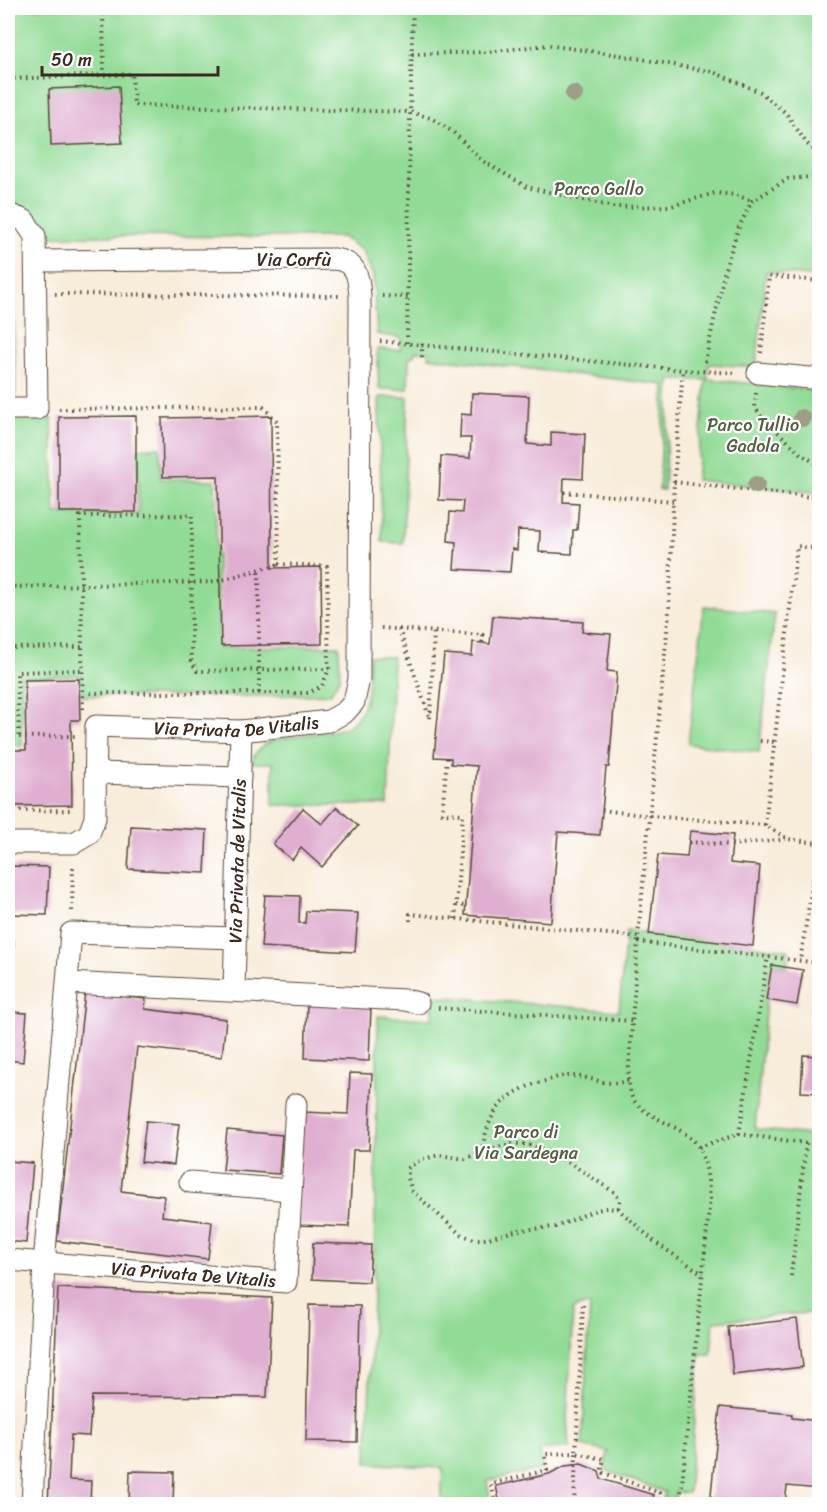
<svg xmlns="http://www.w3.org/2000/svg" width="827" height="1512" viewBox="0 0 827 1512" font-family="Sriracha,sans-serif">
  <style>
    .green { fill: #92db96; stroke: #66825a; stroke-width: 1.5 }
    .building { fill: #dfaed0 }
    .lines { fill: none; stroke-linecap: round; stroke-linejoin: round }
    .minor-casing { stroke: #57473a; stroke-width: 23 }
    .path { stroke: #57473a; stroke-width: 4; stroke-dasharray: 1.5 4.5; stroke-linecap: butt }
    .minor { stroke: #fff; stroke-width: 21 }
    .tree { fill: #9e9e86 }
    .labels { text-anchor: middle; dominant-baseline: central; stroke-width: 4.5; stroke-linejoin: round; paint-order: stroke }
    .park-label { font-size: 18px; fill: #555f42; stroke: #fff }
    .street-label { font-size: 18px; fill: #3b2a1e; stroke: #fff }
  </style>
  <rect width="100%" height="100%" fill="#fff"/>
  <filter id="ink" filterUnits="userSpaceOnUse"><feTurbulence type="fractalNoise" baseFrequency=".0167" numOctaves="2"/><feDisplacementMap in="SourceGraphic" scale="12" xChannelSelector="R" yChannelSelector="G"/><feConvolveMatrix kernelMatrix="1 2 1 2 8 2 1 2 1" color-interpolation-filters="sRGB"/></filter>
  <filter id="wash" filterUnits="userSpaceOnUse"><feTurbulence type="fractalNoise" baseFrequency=".008" numOctaves="4" result="noise"/><feDisplacementMap in="SourceGraphic" scale="24" xChannelSelector="R" yChannelSelector="G"/><feGaussianBlur stdDeviation="1.35" result="paint"/><feColorMatrix in="noise" values="0 0 0 0 0 0 0 0 0 0 0 0 0 0 0 0 0 1.4 0 .05"/><feComposite in="paint" operator="in"/></filter>
  <g filter="url(#wash)">
    <rect width="100%" height="100%" fill="#f8ecda"/>
    <g class="green">
      <path d="M8,8H819V277L766,272L756,367L709,364L707,379L819,391V493L696,480L706,380H670L664,490H659L665,385L429,357V352L415,351L414,356L409,357L408,389H379L377,349L400,350L401,338L377,334L373,276L363,251L342,237L50,236C37,215 31,209 8,201Z"/>
      <path d="M8,233L12,237L16,419H52L55,514H138V449L160,447L161,479L215,480L219,648L339,646L340,677L330,694L263,696H82L81,676L22,677V746H8Z"/>
      <path d="M381,397H408L403,543L382,542L379,399Z"/>
      <path d="M704,606L775,614L759,752L688,744Z"/>
      <path d="M369,656L393,657L388,805H273V763H252C258,725 329,742 352,723C370,707 368,678 369,656Z"/>
      <path d="M626,931L789,950L787,967L772,965L766,1000L755,1129L819,1136V1312L714,1321L711,1354H700L688,1493L676,1492L674,1504H661L665,1492L604,1470L608,1452L582,1446L590,1305H583L573,1310L567,1419L569,1447L539,1450L542,1469L487,1481L491,1504H441L443,1468L367,1463L374,1269L378,1016L432,1019L434,996L619,1011Z"/>
    </g>
    <g id="blocks">
      <g class="building">
        <path d="M119,86L122,143L51,146L49,89Z"/>
        <path d="M472,393L529,396L527,444L551,446V432L585,434L583,479L564,478L563,502L579,503L577,530H573L572,554L539,552L540,531L518,530L517,550L512,549L510,572L454,569L456,542L448,541L450,512L462,513L463,501L439,500L441,456L470,458L471,438H460L461,414L471,415Z"/>
        <path d="M136,416V512H59V417Z"/>
        <path d="M271,416L272,568L321,567L322,644L221,646L218,476L163,477L162,418Z"/>
        <path d="M493,616L583,622L582,632L611,634L607,671L617,672L609,767H606L600,835L558,832L551,922L465,915L477,766L451,764V758L434,757L444,654L472,656L473,642L490,644Z"/>
        <path d="M79,679L80,720H71L72,805L8,806V750H26L25,680Z"/>
        <path d="M337,807L358,826L322,867L301,848L292,860L273,844L303,808L322,824Z"/>
        <path d="M131,826L207,830L205,873L128,869Z"/>
        <path d="M690,831L733,835L730,863L760,866L753,946L649,934L658,855L687,857Z"/>
        <path d="M8,866L49,867L47,915L8,914Z"/>
        <path d="M265,895L300,896L299,923H305L306,911L358,913L355,952L261,947Z"/>
        <path d="M8,941L14,942L10,983H8Z"/>
        <path d="M772,965L803,970L797,1005L766,1000Z"/>
        <path d="M85,992L146,999L145,1009L226,1019L222,1057L137,1047L121,1191L164,1196L162,1216L212,1222L208,1259L57,1241Z"/>
        <path d="M307,1003L371,1007L369,1061L305,1058Z"/>
        <path d="M8,1012L27,1013L23,1062L8,1060Z"/>
        <path d="M803,1055L820,1056V1093L801,1092Z"/>
        <path d="M350,1073L372,1074L369,1150H353L349,1227L297,1225L303,1112L348,1114Z"/>
        <path d="M146,1121L179,1124L174,1165L141,1162Z"/>
        <path d="M227,1130L282,1135L279,1174L223,1170Z"/>
        <path d="M8,1161L33,1163L26,1243L8,1241Z"/>
        <path d="M313,1243L371,1245L369,1282L312,1279Z"/>
        <path d="M58,1288L272,1298L267,1397L92,1396L89,1436L71,1435L69,1480L91,1481L90,1504H48Z"/>
        <path d="M309,1305L360,1306L357,1442L306,1441Z"/>
        <path d="M797,1319L803,1367L733,1375L728,1327Z"/>
        <path d="M720,1407L792,1414V1418L820,1421V1489L787,1486L785,1504H710Z"/>
        <path d="M581,1464L599,1471L601,1479L654,1495L651,1504H500L496,1486L549,1474L565,1466Z"/>
        <path d="M130,1471L174,1472L173,1504H129Z"/>
      </g>
    </g>
  </g>
  <g filter="url(#ink)">
    <use href="#blocks" fill-opacity="0" stroke="#57473a" stroke-width="1.5"/>
    <g class="lines">
      <defs>
        <g id="minor">
          <path d="M8,214L24,220L35,236L37,409H8"/>
          <path d="M758,373L820,379"/>
          <path d="M96,773L240,777"/>
          <path id="s1" d="M8,843H74L89,834L95,818L96,726L241,731L329,721L345,712L354,702L359,679L360,296C358,276 358,263 335,259L37,261"/>
          <path d="M68,983L405,1000L418,1003"/>
          <path id="s2" d="M234,990L241,731"/>
          <path d="M190,1182L291,1190"/>
          <path id="s3" d="M8,1260L286,1282L296,1104"/>
          <path d="M32,1504L44,1264L71,933L236,938"/>
        </g>
      </defs>
      <use href="#minor" class="minor-casing"/>
      <g class="path">
        <path d="M103,8L104,75"/>
        <path d="M777,8L820,14"/>
        <path d="M412,54L487,52L547,45L619,55L713,72L760,92L786,113L807,144L820,154"/>
        <path d="M8,79L132,74L134,105L410,112L431,118L453,132L481,160L527,187L613,207L671,206L715,193L736,195L752,201"/>
        <path d="M55,294L339,296"/>
        <path d="M382,296L408,297"/>
        <path d="M380,341L683,370L737,373"/>
        <path d="M407,343L410,112L413,8"/>
        <path d="M761,353L769,276L820,281"/>
        <path d="M422,357V343"/>
        <path d="M705,362L725,269L738,229L752,201L788,179L820,176"/>
        <path d="M756,393L755,407L760,415L801,454L820,466"/>
        <path d="M59,409L263,407L277,421L279,564L327,566L329,669L322,686L308,693H86"/>
        <path d="M674,482L820,498"/>
        <path d="M564,492L673,501"/>
        <path d="M8,587L214,582L279,564"/>
        <path d="M381,628L483,635L482,643"/>
        <path d="M399,629L430,719L434,631"/>
        <path d="M8,648L83,647"/>
        <path d="M259,693V570"/>
        <path d="M83,709L80,516L192,515L191,660L197,671L329,669"/>
        <path d="M8,737H19L17,672L83,670"/>
        <path d="M19,737L75,736"/>
        <path d="M760,741L775,742"/>
        <path d="M447,758L442,813L463,814L455,919"/>
        <path d="M602,810L651,816L765,825L788,839L819,843L800,961"/>
        <path d="M8,811L74,810"/>
        <path d="M765,825L797,546L820,549"/>
        <path d="M689,842L732,845L787,839"/>
        <path d="M456,905L465,906"/>
        <path d="M72,911L73,864"/>
        <path d="M410,921V914L638,937"/>
        <path d="M638,942L820,963"/>
        <path d="M438,1008L632,1021"/>
        <path d="M628,1081C601,1087 594,1076 569,1076C560,1075 550,1080 541,1082C503,1093 488,1112 482,1151L465,1159L439,1155L420,1160L408,1168V1178L412,1191L460,1234L474,1239H484L519,1230L556,1227L593,1211L605,1208L618,1209L656,1243L703,1274"/>
        <path d="M739,1134L820,1145"/>
        <path d="M699,1147L739,1134L768,956"/>
        <path d="M482,1151C492,1149 504,1144 514,1144C546,1142 588,1176 614,1192L620,1200L618,1209"/>
        <path d="M791,1276L806,1143"/>
        <path d="M583,1305L576,1453L604,1459L601,1472L660,1493L656,1504"/>
        <path d="M658,1499L680,1501"/>
        <path d="M496,1504L491,1484L547,1470L545,1454L576,1453L574,1504"/>
        <path d="M680,1504L710,1198C708,1182 707,1163 699,1148C687,1126 646,1120 633,1099C630,1094 630,1086 628,1081L638,937L669,611L674,482L683,370"/>
      </g>
      <use href="#minor" class="minor"/>
    </g>
    <g class="tree">
      <circle cx="574" cy="94" r="9"/>
      <circle cx="802" cy="418" r="9"/>
      <circle cx="756" cy="485" r="9"/>
    </g>
  </g>
  <g class="labels">
    <g class="park-label">
      <text x="599" y="189">Parco Gallo</text>
      <text x="753" y="425">Parco Tullio<tspan x="753" dy="21">Gadola</tspan></text>
      <text x="526" y="1132">Parco di<tspan x="526" dy="21">Via Sardegna</tspan></text>
    </g>
    <g class="street-label">
      <text x="294" y="260">Via Corfù</text>
      <text stroke="none"><textPath href="#s1" startOffset="333">Via Privata De Vitalis</textPath></text>
      <text stroke="none"><textPath href="#s2" startOffset="129">Via Privata de Vitalis</textPath></text>
      <text stroke="none"><textPath href="#s3" startOffset="186">Via Privata De Vitalis</textPath></text>
    </g>
  </g>
  <rect width="827" height="1512" fill="none" stroke="#fff" stroke-width="30"/>
  <path d="M42 66v9h176v-9" fill="none" stroke="#3b2a1e" stroke-width="3"/>
  <text x="51" y="66" font-size="18" fill="#3b2a1e" stroke="#ffffff" stroke-width="4.5" paint-order="stroke">50 m</text>
</svg>
